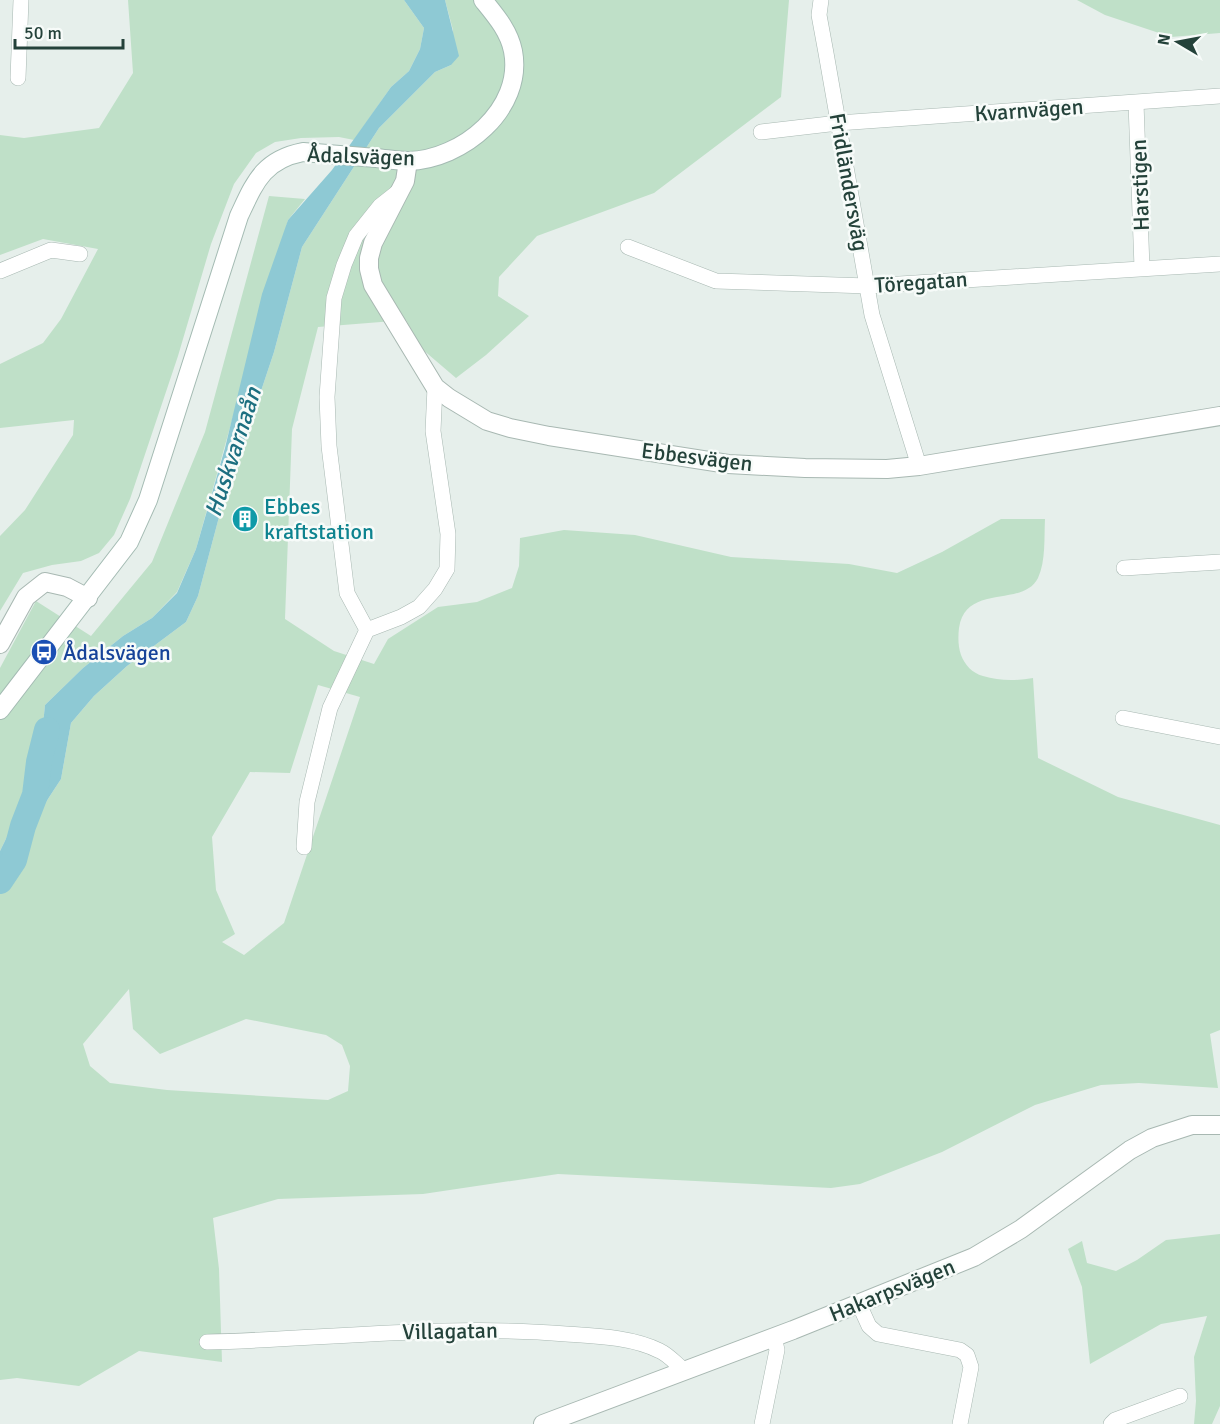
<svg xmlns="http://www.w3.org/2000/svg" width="1220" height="1424" viewBox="0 0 1220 1424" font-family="Signika,sans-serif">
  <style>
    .green { fill: #bfe0c8; fill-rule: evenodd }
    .water { fill: #8ec9d4 }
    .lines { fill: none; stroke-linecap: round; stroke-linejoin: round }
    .river { stroke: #8ec9d4; stroke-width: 26 }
    .minor-casing { stroke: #a8b8b2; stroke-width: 16 }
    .tertiary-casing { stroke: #a8b8b2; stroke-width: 20 }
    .secondary-casing { stroke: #a4bbb3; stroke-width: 20 }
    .minor { stroke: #fff; stroke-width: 15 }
    .tertiary { stroke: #fff; stroke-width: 18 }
    .secondary { stroke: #fff; stroke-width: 18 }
    .labels { text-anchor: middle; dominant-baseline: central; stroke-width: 5; stroke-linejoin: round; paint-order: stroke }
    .street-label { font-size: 22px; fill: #24423a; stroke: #f7fbf9 }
    .culture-label { font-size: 22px; fill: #0d838f; stroke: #f7fbf9; text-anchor: start }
    .transit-label { font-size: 22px; fill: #164399; stroke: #f7fbf9; text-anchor: start }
    .water-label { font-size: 24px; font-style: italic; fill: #1c6f80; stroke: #f7fbf9 }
  </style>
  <rect width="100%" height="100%" fill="#e6efeb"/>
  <g class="green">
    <path d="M128,0H404L424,28L420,49L409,71L391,87L354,140L339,137L301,138L275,142L256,153L234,184L211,244L178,356L130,499L114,535L99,553L81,561L52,565L23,573L0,611V536L25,510L73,435L74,420L0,428V364L43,343L61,319L98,249L43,239L0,255V135L24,138L99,128L133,73Z"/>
    <path d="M445,0H789L781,97L654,193L537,236L499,277L498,296L529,316L486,355L456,378L422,349L406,320L318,327L292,429L285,619L334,651L374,664L388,639L438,607L477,602L512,588L519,566L520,538L564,530L635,535L731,557L849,564L897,573L942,552L1001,519H1045C1044,537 1046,561 1038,578C1023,608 966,583 959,628C958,637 958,646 961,655C965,665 972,673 983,676C999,681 1016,681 1033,678L1038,758L1118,797L1220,825V1030L1210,1034L1218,1088L1139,1083L1101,1085L1035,1105L942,1152L860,1184L831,1188L558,1174L423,1194L278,1199L213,1218L219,1269L222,1362L139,1351L79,1386L17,1378L0,1380V877L24,852L44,805L61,779L71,723L94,696L127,666L186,622L198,596L219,517L274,352L302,247L379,128L435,72L451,65L453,30ZM318,685L360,697L284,923L244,955L222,942L235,934L216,890L212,837L250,772L290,773ZM129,989L133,1029L160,1054L246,1019L326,1035L342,1045L350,1066L348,1091L328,1100L167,1090L110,1083L90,1066L83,1044Z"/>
    <path d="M1077,0H1220V33L1171,37L1105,15Z"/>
    <path d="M269,196L305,199L288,220L196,549L177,592L152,618L123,636L83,668L45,705L38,774L0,851V668L36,601L91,636L152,562L205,432Z"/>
    <path d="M1220,1234V1406L1212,1424H1194L1196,1401L1194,1357L1207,1316L1161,1324L1090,1364L1082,1287L1068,1249L1082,1241L1087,1263L1116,1271L1137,1260L1166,1240Z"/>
  </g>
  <path class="water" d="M404,0H445L459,56L451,65L435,72L379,128L302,247L274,352L219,517L198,596L186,622L127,666L94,696L71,723L61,779L44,805L24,852L0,877V851L38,774L45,705L83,668L123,636L152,618L177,593L196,549L225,448L262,294L288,220L332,170L391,87L409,71L420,49L424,28Z"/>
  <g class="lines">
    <path class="river" d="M0,881L14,860L23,826L35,795L39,762L47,730"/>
    <defs>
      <g id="minor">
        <path d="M821,0L819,15L826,53L872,315L919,466"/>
        <path d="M18,78L21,0"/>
        <path d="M1136,103L1142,268"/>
        <path d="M761,132L838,123L1220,96"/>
        <path d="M628,247L716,281L868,286L1220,264"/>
        <path d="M0,271L51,250L80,254"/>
        <path d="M1124,568L1220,562"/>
        <path d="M367,630L347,593L329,446L327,397L334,298L344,265L356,236L380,206L399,191"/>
        <path d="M1123,718L1220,737"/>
        <path d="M304,847L307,802L330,708L367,630L401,617L419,607L435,589L447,569L448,534L433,431L435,387"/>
        <path d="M859,1304L869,1326L878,1334L960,1350L967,1355L971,1367L960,1424"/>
        <path d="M207,1342C327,1339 446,1324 566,1334C596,1336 632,1337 660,1351C669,1355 677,1365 685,1371"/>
        <path d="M762,1424L777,1350L774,1337"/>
        <path d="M1111,1424L1115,1420L1180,1396"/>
      </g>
      <g id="tertiary">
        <path d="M408,161L405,181L373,243L369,258V269L373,285L435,387L449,398L487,421L510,428L549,436L728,464L805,468L887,469L919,466L1220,416"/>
        <path d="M0,644L26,597L45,582L67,587L88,598"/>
        <path d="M543,1424L793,1330L974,1257L1021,1229L1130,1150L1152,1138L1192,1125H1220"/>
      </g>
      <path id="secondary" d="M0,710L129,542L148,500L239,216C255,182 263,160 303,152C327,154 352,156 376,158C387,159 398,161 408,161C462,160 524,109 513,51C509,31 496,16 483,0"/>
    </defs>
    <use href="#minor" class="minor-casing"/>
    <use href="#tertiary" class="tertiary-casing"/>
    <use href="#secondary" class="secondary-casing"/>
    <use href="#minor" class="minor"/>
    <use href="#tertiary" class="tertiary"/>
    <use href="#secondary" class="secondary"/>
  </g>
  <defs>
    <symbol id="building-disc" viewBox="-11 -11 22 22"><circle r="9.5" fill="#0f9aa8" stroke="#f7fbf9"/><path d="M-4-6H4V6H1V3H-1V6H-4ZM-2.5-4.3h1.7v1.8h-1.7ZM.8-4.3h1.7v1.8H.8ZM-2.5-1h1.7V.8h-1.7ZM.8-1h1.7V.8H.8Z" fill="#fff"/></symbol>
    <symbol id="bus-disc" viewBox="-11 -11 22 22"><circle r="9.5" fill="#1a4fb4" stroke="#f7fbf9"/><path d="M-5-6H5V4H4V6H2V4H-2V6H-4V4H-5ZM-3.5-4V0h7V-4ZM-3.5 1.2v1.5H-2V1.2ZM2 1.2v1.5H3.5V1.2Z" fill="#fff"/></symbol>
  </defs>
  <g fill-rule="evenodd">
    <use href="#building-disc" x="230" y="504" width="30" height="30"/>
    <use href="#bus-disc" x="29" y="637" width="30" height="30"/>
  </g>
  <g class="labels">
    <g class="street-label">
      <text transform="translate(1029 110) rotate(-4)">Kvarnvägen</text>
      <text transform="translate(361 156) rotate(2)">Ådalsvägen</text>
      <text transform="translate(849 182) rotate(80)">Fridländersväg</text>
      <text transform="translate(1140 185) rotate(-92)">Harstigen</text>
      <text transform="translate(921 282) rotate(-4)">Töregatan</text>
      <text transform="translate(697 457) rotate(7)">Ebbesvägen</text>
      <text transform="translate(892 1290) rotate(-22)">Hakarpsvägen</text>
      <text transform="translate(450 1331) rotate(-1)">Villagatan</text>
    </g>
    <g class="culture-label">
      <text x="264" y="506">Ebbes<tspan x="264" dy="25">kraftstation</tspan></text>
    </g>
    <g class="transit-label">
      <text x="63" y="652">Ådalsvägen</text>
    </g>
    <g class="water-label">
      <text transform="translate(233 452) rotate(-72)">Huskvarnaån</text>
    </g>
  </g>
  <g transform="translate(1178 42) rotate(280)" stroke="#f7fbf9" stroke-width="4.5" paint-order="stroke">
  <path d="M0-4.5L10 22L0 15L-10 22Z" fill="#24423a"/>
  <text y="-9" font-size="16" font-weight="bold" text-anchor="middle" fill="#24423a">N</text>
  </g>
  <path d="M15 39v9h108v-9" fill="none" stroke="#24423a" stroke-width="3"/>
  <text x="24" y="39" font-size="18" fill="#24423a" stroke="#f7fbf9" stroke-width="4.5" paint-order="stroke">50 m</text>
</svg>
